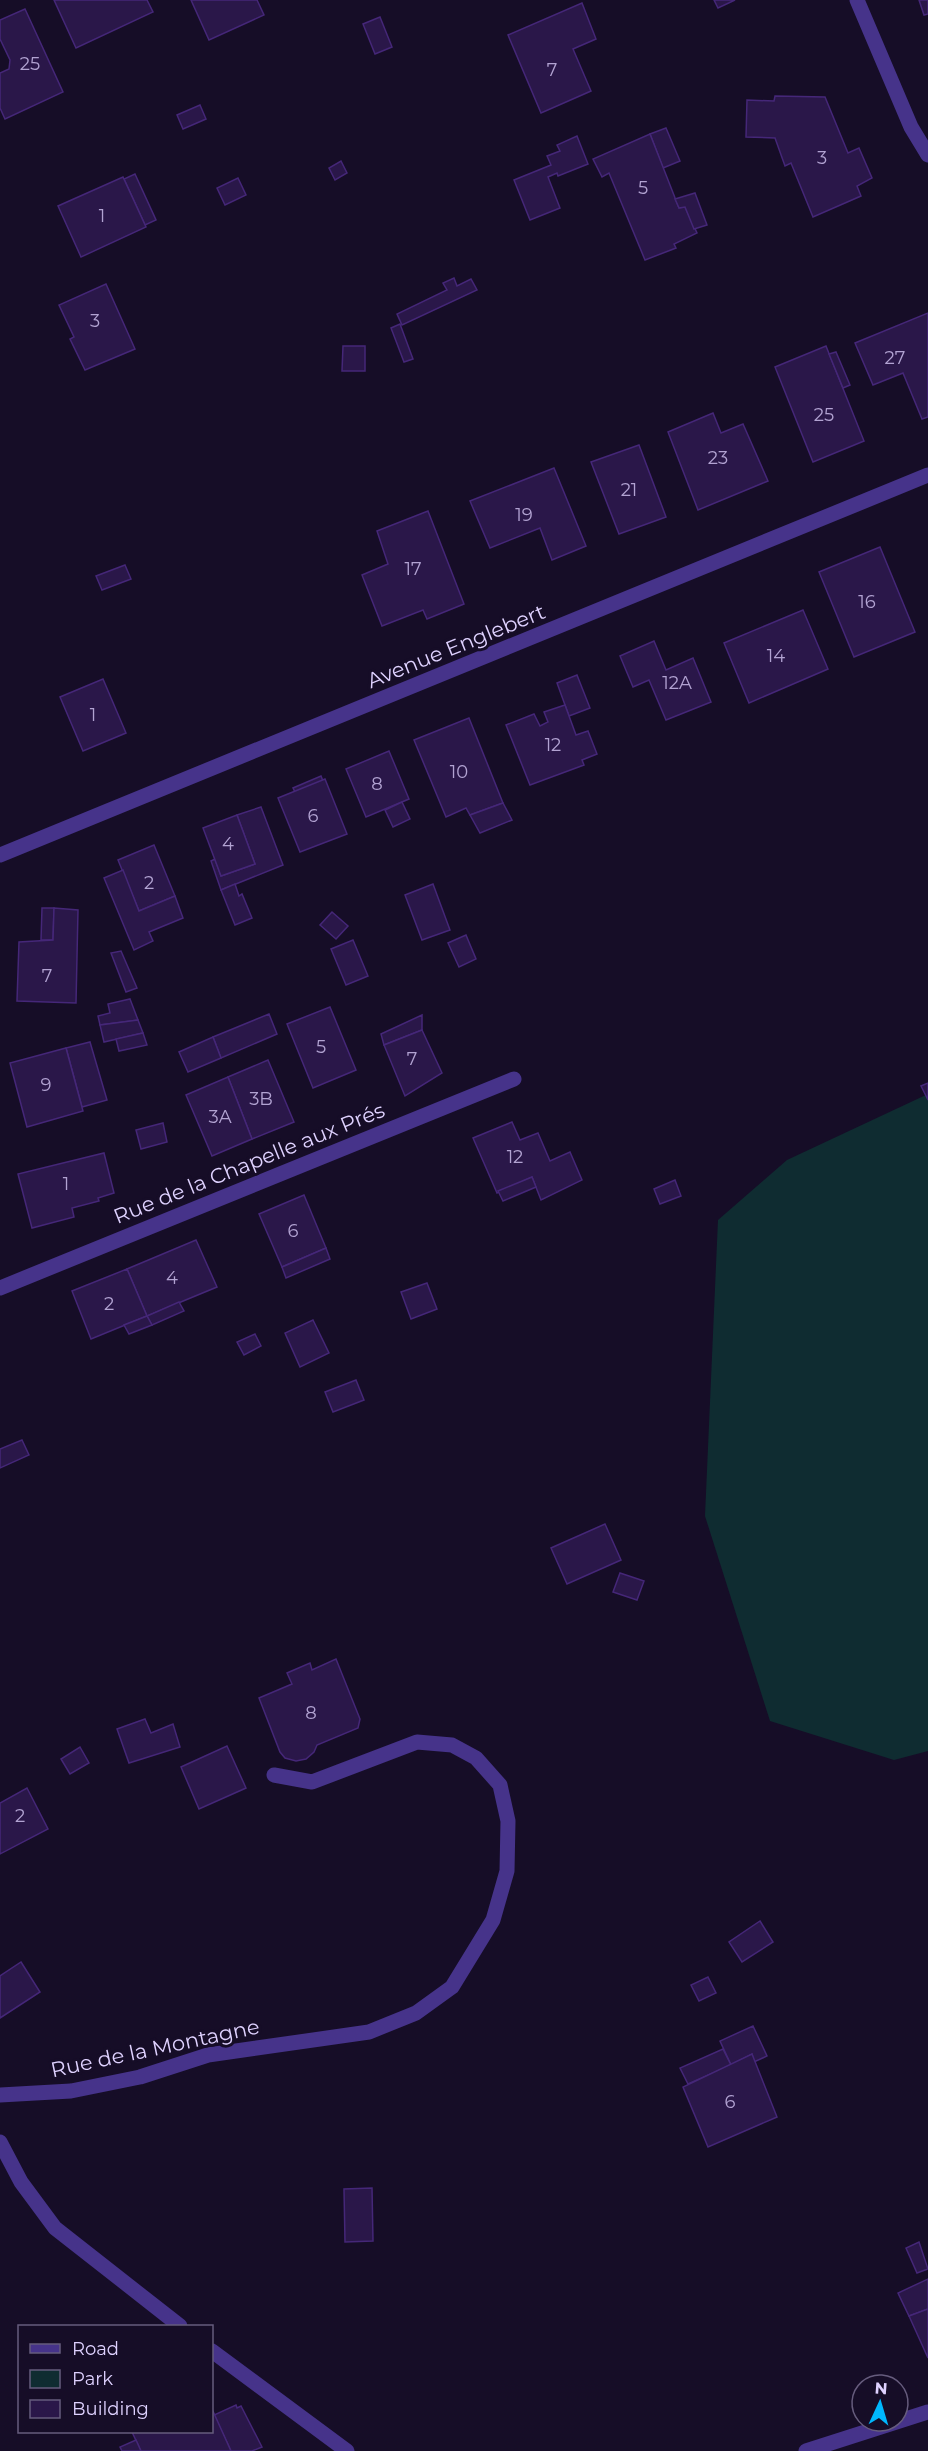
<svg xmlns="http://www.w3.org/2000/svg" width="928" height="2451" viewBox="0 0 928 2451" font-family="Montserrat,sans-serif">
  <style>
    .green { fill: #0f2c31 }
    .building { fill: #2a1749; stroke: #452778; stroke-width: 1.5 }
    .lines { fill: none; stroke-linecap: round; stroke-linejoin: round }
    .street { stroke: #46338a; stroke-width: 15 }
    .labels { text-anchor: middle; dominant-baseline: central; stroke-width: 6; stroke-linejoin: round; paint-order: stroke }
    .number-label { font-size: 18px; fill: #b2a3d2 }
    .street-label { font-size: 21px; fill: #dfd2ff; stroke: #160d27 }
  </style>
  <rect width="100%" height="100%" fill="#160d27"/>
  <path class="green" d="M928,1094V1751L894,1760L770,1721L705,1516L718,1220L787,1160Z"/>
  <g class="building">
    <path d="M54,0H147L153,12L76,48Z"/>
    <path d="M191,0H257L264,15L209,40Z"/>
    <path d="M714,0H735L718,8Z"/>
    <path d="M919,0H928V14L924,15Z"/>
    <path d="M582,3L596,39L573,49L591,91L541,113L508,35Z"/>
    <path d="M25,9L63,92L5,119L0,108V73L9,69L10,60L0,39V20Z"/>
    <path d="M380,17L392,47L375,54L363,24Z"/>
    <path d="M775,96L825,97L848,153L859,148L872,178L857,186L861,196L813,217L791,163L785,166L775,138L746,137L747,100L774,101Z"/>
    <path d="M200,105L206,119L183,129L177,115Z"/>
    <path d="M666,128L680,161L663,168L650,134Z"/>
    <path d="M650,134L679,208L685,207L697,233L674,244L676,248L645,260L609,173L602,177L593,159Z"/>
    <path d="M577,136L588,164L558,176L557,173L548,177L560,208L530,220L514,180L551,165L547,156L560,151L557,145Z"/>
    <path d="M341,161L347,173L335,180L329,168Z"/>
    <path d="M135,174L156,220L145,225L124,179Z"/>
    <path d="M123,177L146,227L81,257L58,206Z"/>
    <path d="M238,178L246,195L225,205L217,188Z"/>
    <path d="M695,193L707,225L694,229L685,207L679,208L675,199Z"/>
    <path d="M454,278L457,286L471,279L477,290L402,325L397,314L447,290L443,283Z"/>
    <path d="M106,284L135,349L85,370L70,339L74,337L59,305Z"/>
    <path d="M928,313V417L922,419L903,373L873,385L855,343Z"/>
    <path d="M400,324L413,359L404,362L391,328Z"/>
    <path d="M343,346H365V371H342Z"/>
    <path d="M826,346L864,441L813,462L775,367Z"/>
    <path d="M836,352L850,385L843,388L829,354Z"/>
    <path d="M713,413L721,433L743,424L768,481L698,510L668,432Z"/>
    <path d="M639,445L666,517L619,534L591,462Z"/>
    <path d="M554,468L586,546L552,560L540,528L490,548L470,501Z"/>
    <path d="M428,511L464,604L427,619L423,610L382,626L362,575L388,564L377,531Z"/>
    <path d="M880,547L915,632L854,657L819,572Z"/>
    <path d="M125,565L131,579L102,590L96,576Z"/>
    <path d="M803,610L828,669L749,703L724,643Z"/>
    <path d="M654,641L666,670L693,658L711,702L666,720L649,680L633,687L620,656Z"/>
    <path d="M577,675L590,708L569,716L557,683Z"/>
    <path d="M103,679L126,733L83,751L60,697Z"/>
    <path d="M565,705L576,735L588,731L597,754L582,760L584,765L530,785L506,725L534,714L540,726L548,722L544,712Z"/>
    <path d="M469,718L503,803L470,815L466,808L446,817L414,740Z"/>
    <path d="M389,751L409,799L366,817L346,769Z"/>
    <path d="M321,776L323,781L295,792L293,788Z"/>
    <path d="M325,779L347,834L300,852L278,798Z"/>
    <path d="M402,802L410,819L393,827L385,810Z"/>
    <path d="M503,803L512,820L480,833L470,815Z"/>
    <path d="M261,807L283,865L221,890L211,861L215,859L221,876L255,864L237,815Z"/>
    <path d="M237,815L255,864L221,876L203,828Z"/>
    <path d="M154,845L175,896L139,911L118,860Z"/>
    <path d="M123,870L139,911L175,896L183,918L149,932L153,941L134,950L104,878Z"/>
    <path d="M235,884L239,896L242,894L252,918L235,925L221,890Z"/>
    <path d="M433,884L450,930L422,940L405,895Z"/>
    <path d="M42,908H54L53,940H41Z"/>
    <path d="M54,908L78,910L76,1003L17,1001L19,942L53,940Z"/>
    <path d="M332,912L348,926L336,939L320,925Z"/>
    <path d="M466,935L476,959L459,967L448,943Z"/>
    <path d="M353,940L368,976L346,985L331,949Z"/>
    <path d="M121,951L137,988L126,992L111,953Z"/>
    <path d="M130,999L138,1020L100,1025L98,1016L110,1013L108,1004Z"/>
    <path d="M330,1007L356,1070L313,1088L287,1024Z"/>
    <path d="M269,1014L277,1034L221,1058L213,1037Z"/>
    <path d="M422,1015V1030L384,1045L381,1034Z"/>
    <path d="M138,1020L143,1033L104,1042L100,1025Z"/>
    <path d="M422,1030L442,1073L405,1096L384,1045Z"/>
    <path d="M143,1033L147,1045L119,1051L116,1039Z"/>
    <path d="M213,1037L221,1058L188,1072L179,1052Z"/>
    <path d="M90,1042L107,1100L82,1107L66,1048Z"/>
    <path d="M66,1048L83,1111L27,1127L10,1063Z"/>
    <path d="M268,1060L294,1122L252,1139L228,1077Z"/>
    <path d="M228,1077L252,1139L212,1156L186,1095Z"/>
    <path d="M928,1083V1100L921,1086Z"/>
    <path d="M512,1122L520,1140L538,1133L550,1161L570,1152L582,1180L541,1200L532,1177L497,1193L473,1138Z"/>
    <path d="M163,1123L167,1142L141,1149L136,1130Z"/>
    <path d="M104,1153L114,1193L98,1198L99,1201L72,1208L74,1217L32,1228L18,1174Z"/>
    <path d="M532,1177L536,1187L503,1201L498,1191Z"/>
    <path d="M675,1180L681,1196L660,1204L654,1189Z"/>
    <path d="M304,1195L326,1248L282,1267L259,1214Z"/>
    <path d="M196,1240L217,1287L147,1316L127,1269Z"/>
    <path d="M326,1248L330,1259L286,1278L282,1267Z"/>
    <path d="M127,1269L147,1316L91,1339L72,1291Z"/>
    <path d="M427,1283L437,1309L411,1319L401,1292Z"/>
    <path d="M179,1302L184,1311L152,1325L147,1316Z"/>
    <path d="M147,1316L152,1325L129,1334L124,1325Z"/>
    <path d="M313,1320L329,1353L300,1367L285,1333Z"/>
    <path d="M255,1334L261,1346L244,1355L237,1342Z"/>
    <path d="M356,1380L364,1400L333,1412L325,1392Z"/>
    <path d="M22,1440L29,1455L0,1468V1449Z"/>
    <path d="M605,1524L621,1560L567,1584L551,1548Z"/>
    <path d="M620,1573L644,1581L637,1600L613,1592Z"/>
    <path d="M336,1659L360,1719L358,1728L317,1745L314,1752L306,1759L296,1761L285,1758L280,1752L259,1698L292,1684L287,1673L310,1663L312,1670Z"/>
    <path d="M145,1719L151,1733L173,1724L180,1747L129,1763L117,1729Z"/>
    <path d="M227,1746L246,1788L199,1809L181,1767Z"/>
    <path d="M80,1747L89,1763L70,1774L61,1759Z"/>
    <path d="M27,1788L48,1829L0,1854V1803Z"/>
    <path d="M760,1921L773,1942L742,1962L729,1942Z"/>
    <path d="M21,1962L40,1992L0,2018V1976Z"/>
    <path d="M708,1977L716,1993L699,2001L691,1985Z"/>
    <path d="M753,2026L767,2056L754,2062L752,2054L731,2065L720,2041Z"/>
    <path d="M723,2049L731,2065L688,2084L680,2068Z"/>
    <path d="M752,2054L777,2117L708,2147L683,2087Z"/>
    <path d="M372,2188L373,2241L345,2242L344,2189Z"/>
    <path d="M919,2242L928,2269L917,2273L906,2248Z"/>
    <path d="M928,2279V2309L909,2316L898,2293Z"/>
    <path d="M928,2309V2358L909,2316Z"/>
    <path d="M236,2405L237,2408L241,2406L262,2447L252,2451H231L214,2415Z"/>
    <path d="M212,2409L231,2451H141L132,2432H212Z"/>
    <path d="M136,2440L141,2451H122L120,2447Z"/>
  </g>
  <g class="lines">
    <g class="street">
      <path d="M857,0L911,127L928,155"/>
      <path d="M0,855L928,475"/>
      <path d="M0,1288L514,1079"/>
      <path d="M0,2095L71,2091L140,2077L208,2055L369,2032L416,2013L452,1987L493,1920L507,1871L508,1821L500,1785L476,1758L452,1745L417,1742L312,1782L274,1775"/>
      <path d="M0,2142L21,2182L55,2228L180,2326"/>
      <path d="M212,2351L347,2451"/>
      <path d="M806,2451L928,2412"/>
    </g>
  </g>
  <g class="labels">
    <g class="number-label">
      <text x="30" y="64">25</text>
      <text x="552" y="70">7</text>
      <text x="822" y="158">3</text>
      <text x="643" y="188">5</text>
      <text x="102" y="216">1</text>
      <text x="95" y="321">3</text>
      <text x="895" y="358">27</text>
      <text x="824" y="415">25</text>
      <text x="718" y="458">23</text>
      <text x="629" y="490">21</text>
      <text x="524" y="515">19</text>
      <text x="413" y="569">17</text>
      <text x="867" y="602">16</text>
      <text x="776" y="656">14</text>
      <text x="677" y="683">12A</text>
      <text x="93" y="715">1</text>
      <text x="553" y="745">12</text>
      <text x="459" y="772">10</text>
      <text x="377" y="784">8</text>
      <text x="313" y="816">6</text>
      <text x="228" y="844">4</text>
      <text x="149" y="883">2</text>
      <text x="47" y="976">7</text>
      <text x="321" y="1047">5</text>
      <text x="412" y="1059">7</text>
      <text x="46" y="1085">9</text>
      <text x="261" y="1099">3B</text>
      <text x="220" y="1117">3A</text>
      <text x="515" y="1157">12</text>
      <text x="66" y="1184">1</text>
      <text x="293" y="1231">6</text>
      <text x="172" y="1278">4</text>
      <text x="109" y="1304">2</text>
      <text x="311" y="1713">8</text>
      <text x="20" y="1816">2</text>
      <text x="730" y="2102">6</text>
    </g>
    <g class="street-label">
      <text transform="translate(456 646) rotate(-22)">Avenue Englebert</text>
      <text transform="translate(249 1163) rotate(-22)">Rue de la Chapelle aux Prés</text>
      <text transform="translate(155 2048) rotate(-12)">Rue de la Montagne</text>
    </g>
  </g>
  <rect x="18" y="2325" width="195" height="108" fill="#160d27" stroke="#665c7d" stroke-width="1.5"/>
  <rect x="30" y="2344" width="30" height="9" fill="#46338a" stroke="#665c7d" stroke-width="1.5"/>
  <text x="72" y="2355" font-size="18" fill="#dfd2ff">Road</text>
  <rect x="30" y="2370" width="30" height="18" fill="#0f2c31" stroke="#665c7d" stroke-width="1.5"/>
  <text x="72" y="2385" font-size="18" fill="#dfd2ff">Park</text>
  <rect x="30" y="2400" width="30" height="18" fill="#2a1749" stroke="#665c7d" stroke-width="1.5"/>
  <text x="72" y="2415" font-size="18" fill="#dfd2ff">Building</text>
  <g transform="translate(880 2403) rotate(4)"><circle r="28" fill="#160d27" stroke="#665c7d" stroke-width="1.5"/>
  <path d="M0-4.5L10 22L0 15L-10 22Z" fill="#00b7fd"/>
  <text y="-9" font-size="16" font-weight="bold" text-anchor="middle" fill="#dfd2ff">N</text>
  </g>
</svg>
